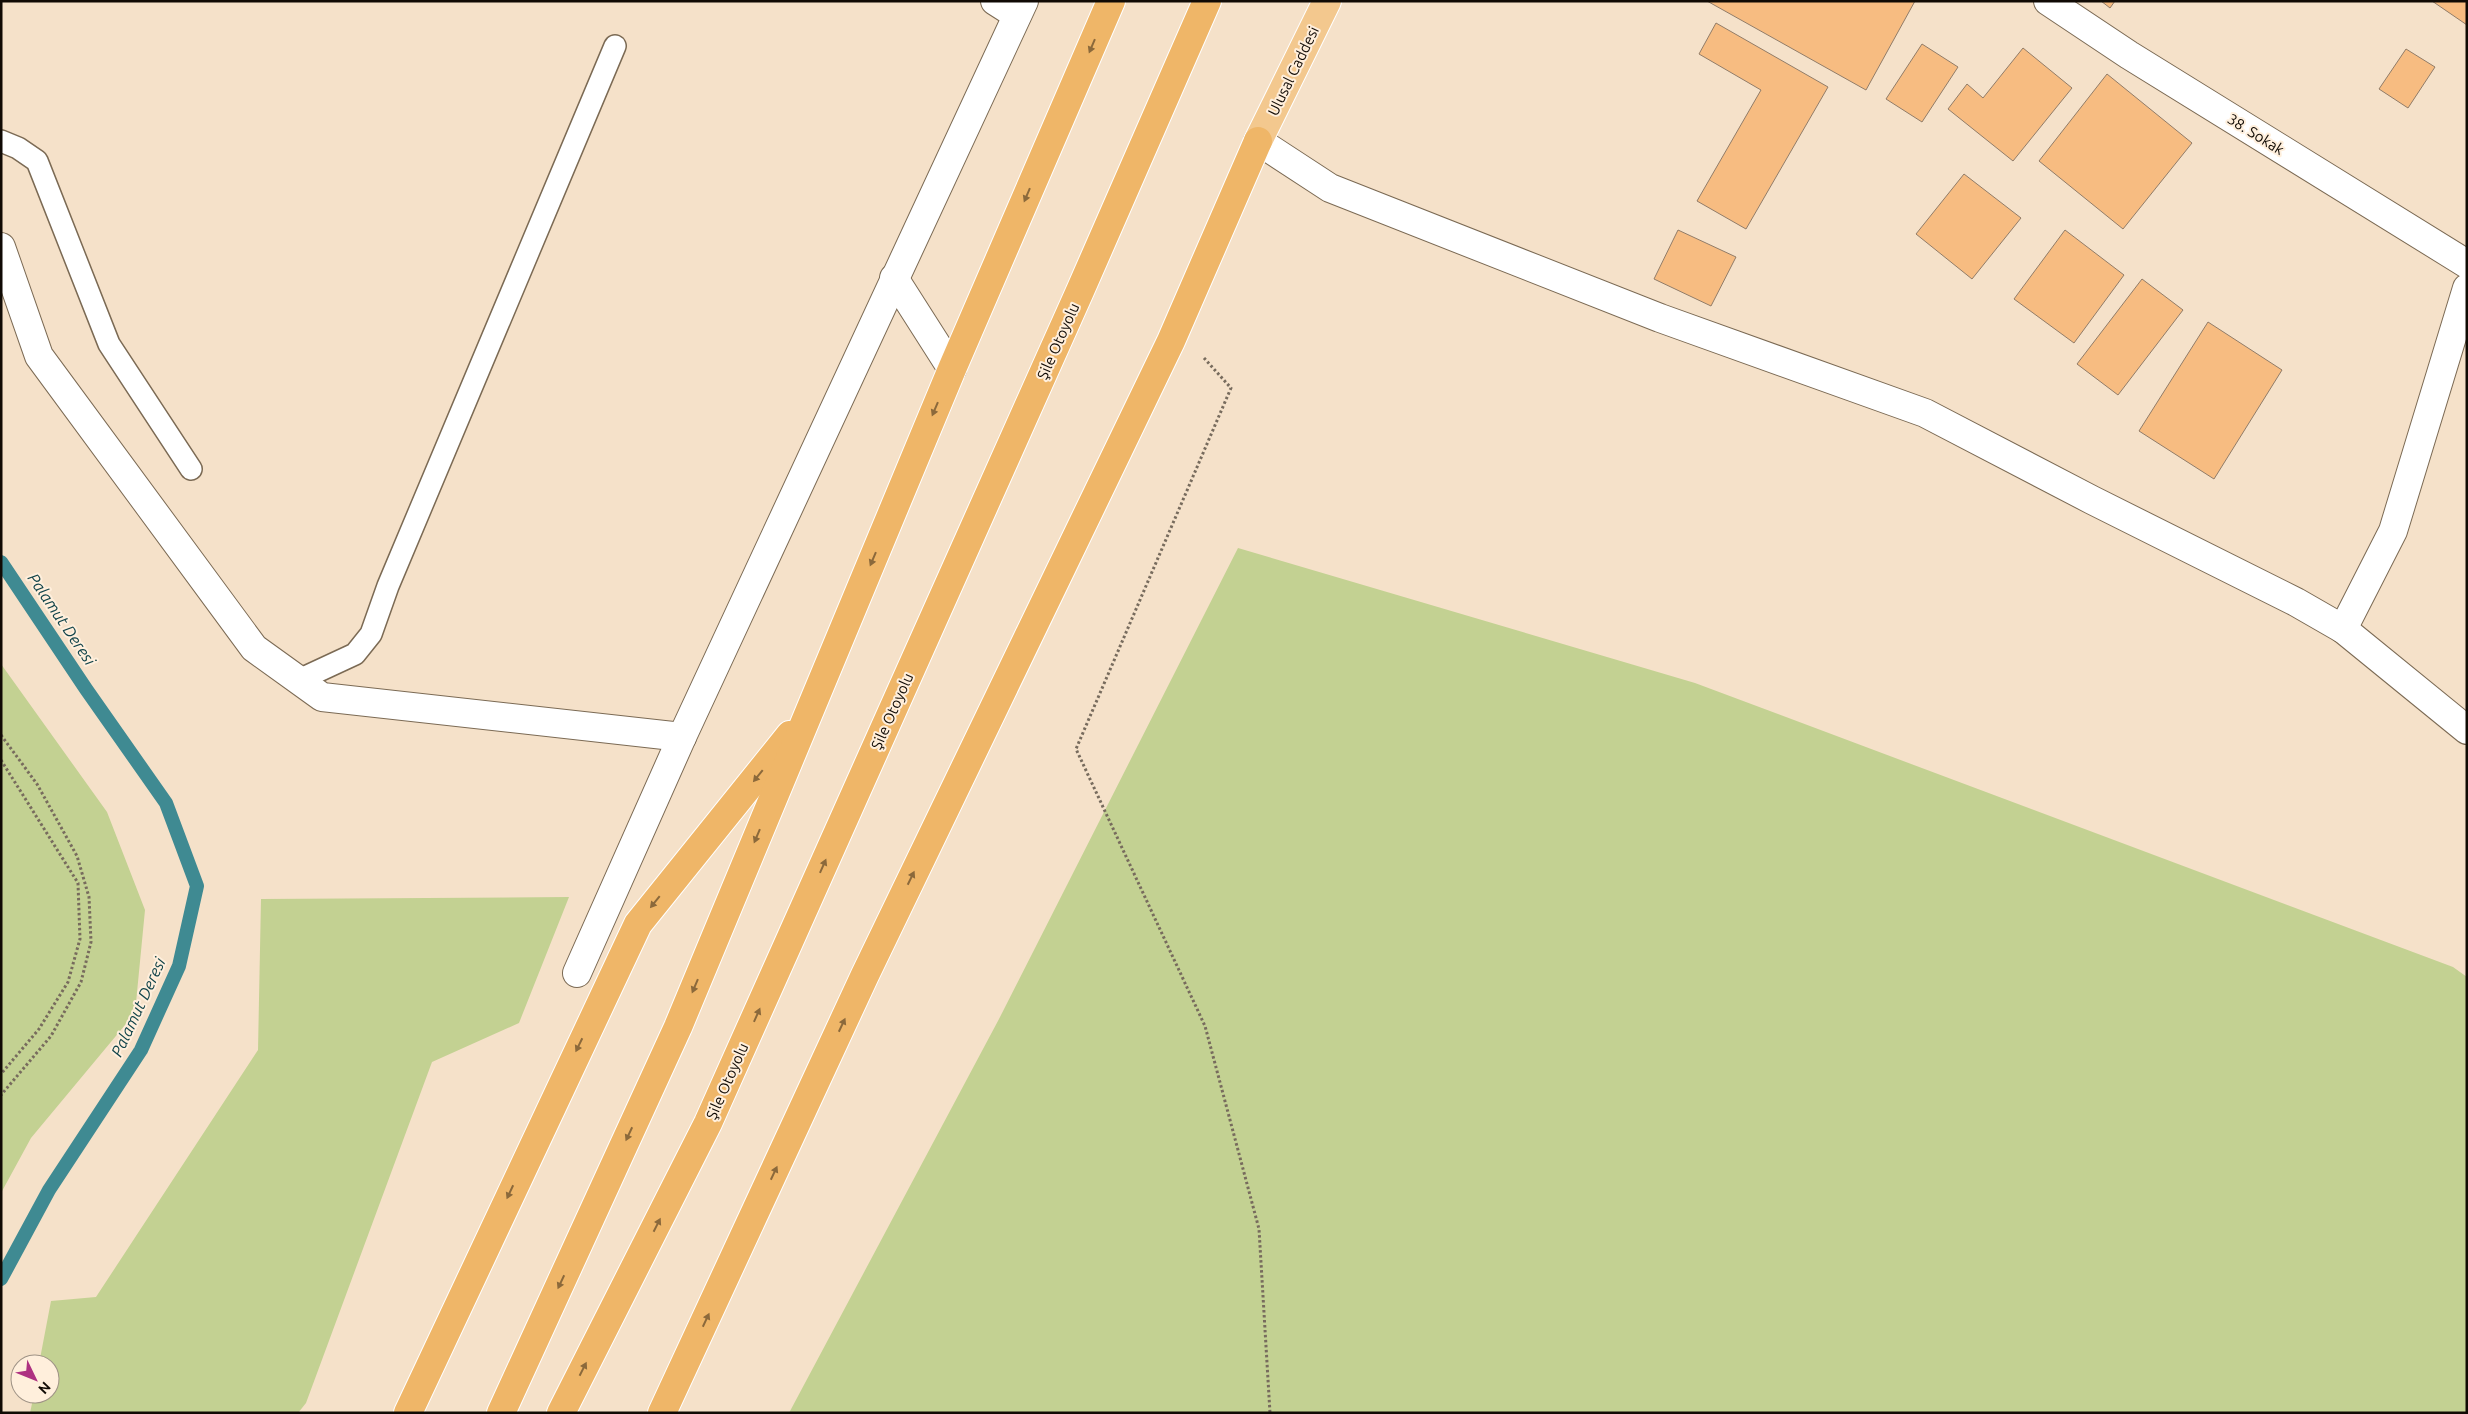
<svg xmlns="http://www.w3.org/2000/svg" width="2468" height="1414" viewBox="0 0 2468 1414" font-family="Ubuntu,sans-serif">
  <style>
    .green { fill: #c3d192 }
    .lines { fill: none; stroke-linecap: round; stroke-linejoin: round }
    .stream { stroke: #3f8a92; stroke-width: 14 }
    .building { fill: #f7bc81; stroke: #917c68 }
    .service-casing { stroke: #7b6a54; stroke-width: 24 }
    .minor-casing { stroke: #7b6a54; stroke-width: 30 }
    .primary-casing { stroke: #fff; stroke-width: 30 }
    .trunk-casing { stroke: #fff; stroke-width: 30 }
    .path { stroke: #776b5d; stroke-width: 3; stroke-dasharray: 2.5 2.5; stroke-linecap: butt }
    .service { stroke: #fff; stroke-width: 21 }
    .minor { stroke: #fff; stroke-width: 28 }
    .primary { stroke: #f3c88e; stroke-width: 28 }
    .trunk { stroke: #efb668; stroke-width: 28 }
    .oneway { fill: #8b693b }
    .labels { text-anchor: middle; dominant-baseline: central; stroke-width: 4; stroke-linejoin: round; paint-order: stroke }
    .street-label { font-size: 15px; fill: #100a04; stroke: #ffefdc }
    .water-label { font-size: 16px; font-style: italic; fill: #12444a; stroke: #ffefdc }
  </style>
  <rect width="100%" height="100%" fill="#f5e1c9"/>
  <g class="green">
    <path d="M1238,548L1695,683L2453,967L2467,977V1413H789L999,1019Z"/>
    <path d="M1,664L107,812L145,910L135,1013L31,1138L1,1193Z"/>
    <path d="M569,897L519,1023L432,1062L306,1403L298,1413H30L34,1394H50V1364H39L51,1301L96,1297L258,1050L261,899Z"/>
  </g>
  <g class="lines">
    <path class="stream" d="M1,562L86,689L166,803L197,886L179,966L141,1050L49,1190L1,1279"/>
  </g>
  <g class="building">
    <path d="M1707,1H1915L1866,90Z"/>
    <path d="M2101,1H2115L2110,8Z"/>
    <path d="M2432,1H2467V25Z"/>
    <path d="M1716,23L1828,87L1746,229L1697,201L1761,90L1699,54Z"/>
    <path d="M1922,44L1958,67L1922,122L1886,99Z"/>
    <path d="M2023,48L2072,88L2013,161L1948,109L1967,84L1983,98Z"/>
    <path d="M2406,49L2435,67L2408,108L2379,89Z"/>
    <path d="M2107,74L2192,143L2123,229L2039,161Z"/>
    <path d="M1964,174L2021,218L1972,279L1916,234Z"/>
    <path d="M1678,230L1736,257L1711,306L1654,279Z"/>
    <path d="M2065,230L2124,275L2074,343L2014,299Z"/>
    <path d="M2142,279L2183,310L2118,395L2077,364Z"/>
    <path d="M2208,322L2282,370L2214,479L2139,431Z"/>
  </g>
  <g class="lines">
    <defs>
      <g id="service">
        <path d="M1,141L18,148L37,161L109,344L191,469"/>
        <path d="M299,680L355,654L371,634L388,586L615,46"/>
      </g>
      <g id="minor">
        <path d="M995,1L1017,15"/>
        <path d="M2048,1L2129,55L2467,264"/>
        <path d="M1258,141L1330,188L1660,318L1925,413L2092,500L2296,602L2343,629L2467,730"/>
        <path d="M1,247L39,356L254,648L322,697L682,737"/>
        <path d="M894,278L952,369"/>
        <path d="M2343,629L2393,531L2467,288"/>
        <path d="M577,973L682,737L1024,1"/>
      </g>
      <path id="primary" d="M1258,141L1327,1"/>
      <g id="trunk">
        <path d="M408,1413L638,924L790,735"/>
        <path d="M501,1413L678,1027L952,369L1111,1"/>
        <path d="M561,1413L708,1123L1080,291L1207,1"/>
        <path d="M662,1413L865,975L1171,341L1258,141"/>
      </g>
    </defs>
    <use href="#service" class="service-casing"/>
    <use href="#minor" class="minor-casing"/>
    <use href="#primary" class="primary-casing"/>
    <use href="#trunk" class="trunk-casing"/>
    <g class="path">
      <path d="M1204,358L1231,388L1076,749L1205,1026L1259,1229L1270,1413"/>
      <path d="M1,735L37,784L77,856L89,897L91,942L81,982L51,1036L1,1095"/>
      <path d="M1,760L78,883L80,939L68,982L39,1029L1,1074"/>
    </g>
    <use href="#service" class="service"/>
    <use href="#minor" class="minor"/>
    <use href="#primary" class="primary"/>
    <use href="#trunk" class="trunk"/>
  </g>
  <defs><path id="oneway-solid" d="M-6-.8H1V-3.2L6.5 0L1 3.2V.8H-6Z" transform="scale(1.25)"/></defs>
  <g class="oneway">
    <use href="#oneway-solid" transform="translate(1092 46) rotate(113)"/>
    <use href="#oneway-solid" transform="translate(1027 195) rotate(113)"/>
    <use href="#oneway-solid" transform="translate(935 409) rotate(113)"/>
    <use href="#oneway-solid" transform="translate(873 559) rotate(113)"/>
    <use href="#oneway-solid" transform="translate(758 776) rotate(129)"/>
    <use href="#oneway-solid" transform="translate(757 836) rotate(113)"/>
    <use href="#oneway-solid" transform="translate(823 866) rotate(-66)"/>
    <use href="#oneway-solid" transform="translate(911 878) rotate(-64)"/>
    <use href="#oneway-solid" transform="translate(655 902) rotate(129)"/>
    <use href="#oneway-solid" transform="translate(695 986) rotate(113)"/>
    <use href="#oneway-solid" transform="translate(757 1015) rotate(-66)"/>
    <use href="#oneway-solid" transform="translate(842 1025) rotate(-65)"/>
    <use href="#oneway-solid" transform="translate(579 1045) rotate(116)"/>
    <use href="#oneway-solid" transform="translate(629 1134) rotate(115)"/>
    <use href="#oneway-solid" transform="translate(774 1173) rotate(-65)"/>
    <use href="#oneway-solid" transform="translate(510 1192) rotate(115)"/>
    <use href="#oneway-solid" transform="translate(657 1225) rotate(-63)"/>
    <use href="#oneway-solid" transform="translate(561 1282) rotate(115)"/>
    <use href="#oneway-solid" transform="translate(706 1320) rotate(-65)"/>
    <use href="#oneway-solid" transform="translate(583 1369) rotate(-63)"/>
  </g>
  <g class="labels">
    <g class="street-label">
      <text transform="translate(1293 71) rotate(-64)">Ulusal Caddesi</text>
      <text transform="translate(2256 134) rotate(32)">38. Sokak</text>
      <text transform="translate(1058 341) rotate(-66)">Şile Otoyolu</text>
      <text transform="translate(892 711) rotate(-66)">Şile Otoyolu</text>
      <text transform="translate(727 1081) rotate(-66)">Şile Otoyolu</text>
    </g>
    <g class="water-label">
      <text transform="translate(62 619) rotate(56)">Palamut Deresi</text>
      <text transform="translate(138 1007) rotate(-65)">Palamut Deresi</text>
    </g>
  </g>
  <rect width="2468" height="1414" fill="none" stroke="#100a04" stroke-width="5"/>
  <g transform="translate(35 1379) rotate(133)"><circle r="24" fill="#ffefdc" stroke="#9f9386"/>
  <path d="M0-4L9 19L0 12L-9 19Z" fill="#ae3181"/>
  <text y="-8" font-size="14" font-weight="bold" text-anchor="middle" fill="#100a04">N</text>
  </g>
</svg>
